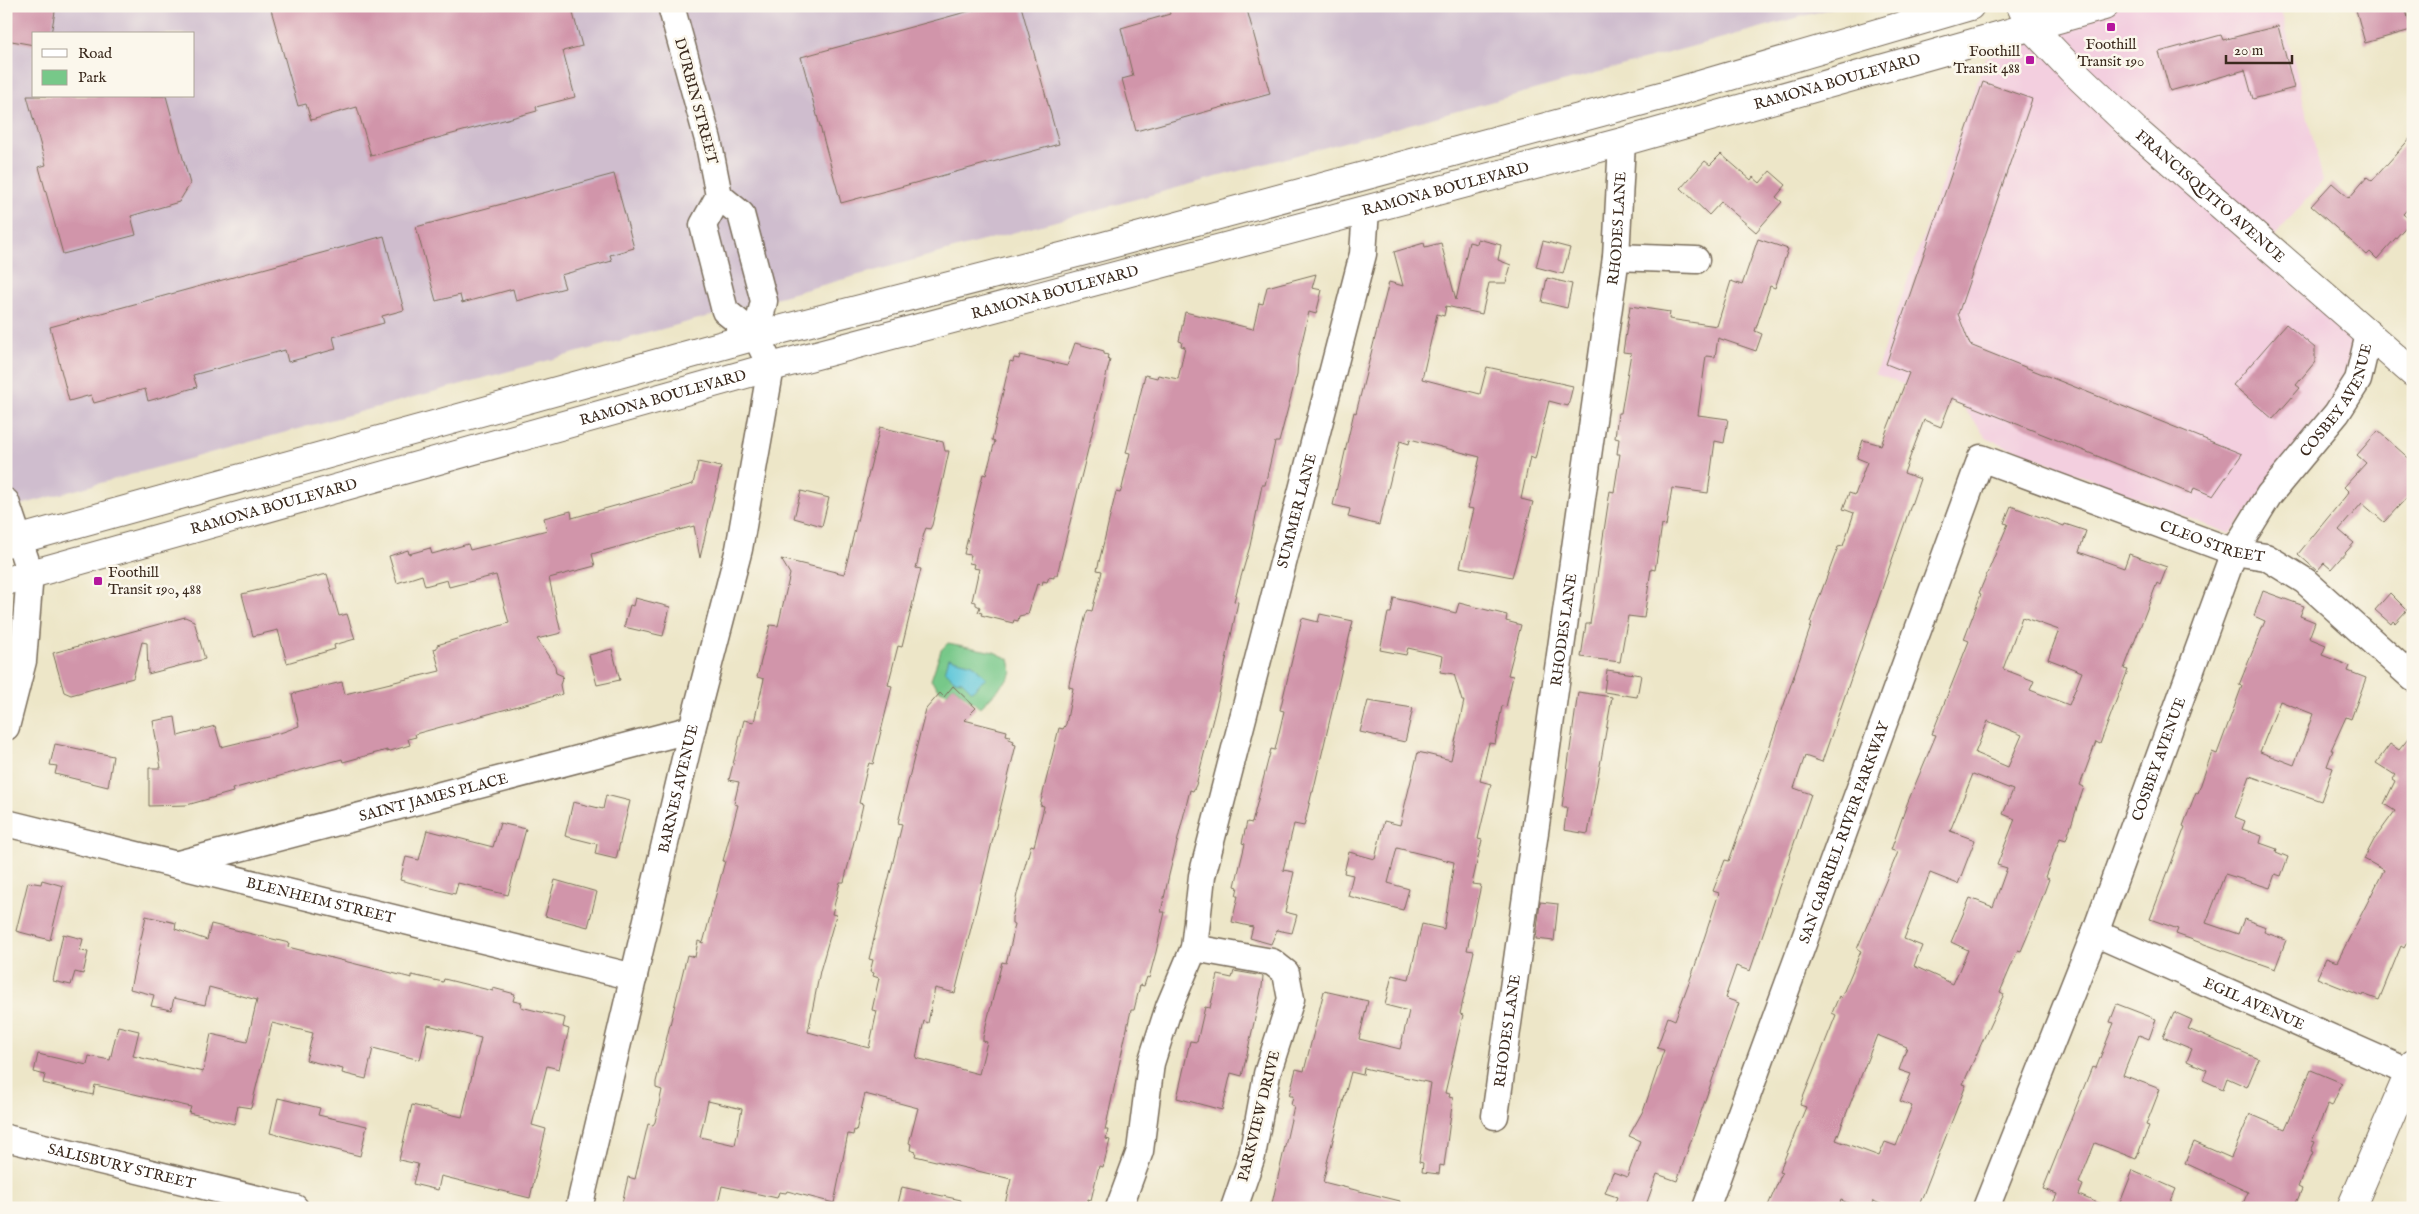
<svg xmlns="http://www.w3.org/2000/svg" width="2419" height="1214" viewBox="0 0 2419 1214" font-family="'IM FELL English',serif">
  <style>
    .built { fill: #f3cfdf }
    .industrial { fill: #cfbdce; fill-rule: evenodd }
    .green { fill: #77c889; stroke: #597954 }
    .water { fill: #5dc6d9; stroke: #4c787c }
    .building { fill: #d195aa; fill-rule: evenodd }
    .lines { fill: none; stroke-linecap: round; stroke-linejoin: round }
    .minor-casing { stroke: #796c5a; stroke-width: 29 }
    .tertiary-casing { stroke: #796c5a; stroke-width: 30 }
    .primary-casing { stroke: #796c5a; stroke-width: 30 }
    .minor { stroke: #fff; stroke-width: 26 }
    .tertiary { stroke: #fff; stroke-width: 28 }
    .primary { stroke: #fff; stroke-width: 28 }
    .poi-dot { fill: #b5179e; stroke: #fbf7ec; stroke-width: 2 }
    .labels { text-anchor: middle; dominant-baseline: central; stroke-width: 5; stroke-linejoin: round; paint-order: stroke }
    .poi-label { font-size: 15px; fill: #3b2a1e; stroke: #fbf7ec }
    .street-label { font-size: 15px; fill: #3b2a1e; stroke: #fbf7ec }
  </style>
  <rect width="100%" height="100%" fill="#fbf7ec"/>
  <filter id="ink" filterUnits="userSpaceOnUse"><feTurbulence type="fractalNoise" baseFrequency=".02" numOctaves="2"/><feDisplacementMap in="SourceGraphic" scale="10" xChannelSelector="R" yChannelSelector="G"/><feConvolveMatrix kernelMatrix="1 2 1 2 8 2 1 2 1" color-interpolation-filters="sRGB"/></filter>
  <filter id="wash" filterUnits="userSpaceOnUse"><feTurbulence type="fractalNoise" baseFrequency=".0096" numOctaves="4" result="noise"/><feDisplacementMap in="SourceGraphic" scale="20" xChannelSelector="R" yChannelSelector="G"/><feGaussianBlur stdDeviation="1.12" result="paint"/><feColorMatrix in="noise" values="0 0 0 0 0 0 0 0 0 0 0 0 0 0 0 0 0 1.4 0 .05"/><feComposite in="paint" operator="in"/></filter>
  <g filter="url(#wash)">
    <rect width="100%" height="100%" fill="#ede6c8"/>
    <path class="built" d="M2015,6H2280L2323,180L2261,252L2359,339L2328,412L2230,534L1988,439L1962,406L1875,374L1986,57L2024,45Z"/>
    <path class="industrial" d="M6,6H1840L6,509ZM34,34H194V96H34Z"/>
    <path class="green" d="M948,643L994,652L1009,659L1012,672L1009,678L980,708L953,686L947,693L938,689L931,680L941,650Z"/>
    <path class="water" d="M949,658L973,664L986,678L972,691L962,681L954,680L945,671Z"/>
    <g id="blocks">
      <g class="building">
        <path d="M6,6H56L51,34H34V45L6,40Z"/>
        <path d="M270,6H571L582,46L563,51L575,97L536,107L537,111L371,156L357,107L311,120L306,104L298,106Z"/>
        <path d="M988,6H1021L1059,144L841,203L801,57Z"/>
        <path d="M1168,6H1246L1270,94L1136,131L1122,79L1133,76L1121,28L1170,14Z"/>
        <path d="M2355,6H2405L2411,30L2365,43Z"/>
        <path d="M2278,26L2294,88L2253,99L2245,70L2170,91L2159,52L2221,35L2223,40Z"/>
        <path d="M1983,82L2032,99L1958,314L1970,345L2242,454L2213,496L2194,488L2192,494L1952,398L1941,427L1924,420L1904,473L1920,479L1822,762L1805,756L1794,788L1811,794L1750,971L1736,966L1725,998L1739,1003L1677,1181L1657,1174L1645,1208H1613L1617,1197L1605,1193L1613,1172L1627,1177L1640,1141L1629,1136L1644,1109L1664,1050L1657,1048L1668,1017L1675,1020L1695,966L1719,893L1713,891L1725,860L1729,861L1773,737L1812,623L1810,622L1838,547L1843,546L1854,513L1843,509L1849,493L1855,495L1867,462L1857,458L1863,440L1881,445L1909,373L1886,364Z"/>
        <path d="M27,96H166L190,184L179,202L131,216L136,235L63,254L39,167L46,165Z"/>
        <path d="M2413,135V203L2403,214L2411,221L2377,259L2370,252L2367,255L2311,206L2332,183L2349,198L2367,177L2372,181Z"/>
        <path d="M1721,154L1751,180L1753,177L1760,183L1770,171L1786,185L1776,197L1782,202L1756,232L1721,202L1709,215L1681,188L1705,161L1710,165Z"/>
        <path d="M614,174L634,248L610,255L612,261L561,275L565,288L516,301L513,289L462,303L460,295L436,301L416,227Z"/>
        <path d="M384,236L404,310L382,316L384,323L333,337L336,349L288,362L285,350L193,375L197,387L148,401L145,389L94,403L91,395L69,401L50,327Z"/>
        <path d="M1478,239L1501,245L1498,260L1511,265L1506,283H1489L1482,314L1446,306L1444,316L1437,314L1422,379L1480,394L1487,367L1573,386L1568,406L1549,401L1535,459L1530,457L1521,499L1533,502L1512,577L1460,567L1474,509L1468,508L1480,457L1410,439L1409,444L1400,441L1379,525L1348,517L1350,509L1333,505L1354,412L1356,413L1389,282L1403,286L1394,252L1424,243L1425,247L1441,243L1456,300L1469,242L1477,244Z"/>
        <path d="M1758,239L1788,249L1775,288L1770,286L1755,331L1762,334L1756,351L1718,338L1715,357L1706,356L1698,415L1728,419L1724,443L1715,441L1708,493L1672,488L1666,526L1662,525L1655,570L1651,569L1644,618L1628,616L1620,662L1581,657L1586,624H1590L1610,491L1614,492L1620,454H1617L1619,439L1615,438L1618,413H1621L1631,353L1623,352L1630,306L1670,312L1669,319L1717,326L1731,281L1742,285Z"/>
        <path d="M1543,241L1570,248L1563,274L1536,267Z"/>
        <path d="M1316,274L1312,288L1322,290L1316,314L1309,312L1298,359L1297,374L1279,442H1275L1265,485H1262L1250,546L1234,601L1238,602L1218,699L1196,785L1193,791L1190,790L1169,875L1161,912H1165L1156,952L1149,978L1147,977L1144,986L1140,985L1134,1010H1131L1105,1130H1108L1106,1139L1110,1140L1103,1167L1099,1166L1091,1200L1088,1199L1085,1208H1004L1011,1179L915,1156L916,1152L910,1150L911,1144L909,1143L918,1108L865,1094L856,1131L854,1130L853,1135L848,1134L834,1203L787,1191L786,1193L779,1192L777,1198L722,1186L717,1208H621L628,1177L635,1179L648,1124L653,1125L655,1122L662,1090L656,1088V1082L687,955L695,957L698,941L703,943L725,861H723L738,805L734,804L739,782L729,780L744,720L754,722L764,679L757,677L770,625L778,626L790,574L781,559L844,574L880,427L943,442L945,451H949L943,479L932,525L930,529L926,528L924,533L916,568L921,569L919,577L902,647L898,646L888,685L892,686L874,760L873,764L869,763L867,769L859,803L863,804L862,809L844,882H840L832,914L836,915L820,971L808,1032L869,1048L877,1011L872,1010L879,978L873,976L874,973L870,972L873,960L869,959L901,829L902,824L898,823L905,794L926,709L940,693L944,697L953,686L976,708L964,720L1007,731L1006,735L1010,736L1009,739L1014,741L1013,744L1016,745L955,993L935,988L928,1023L924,1021L916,1058L979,1074L987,1042L983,1041V1037L1002,962L1006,963L1011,944L1015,924L1012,923V918L1017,894L1031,845L1034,846L1043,811L1044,806L1040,805L1058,732L1059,728L1063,729L1066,724L1073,688L1069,687V684L1086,614L1088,610L1092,611L1101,576L1102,571L1097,570L1098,566L1116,492L1120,493L1122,488L1130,453L1126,452L1127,449L1145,375L1157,378L1158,375L1178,379L1185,347L1181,346L1182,342L1179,341L1185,312L1253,329L1259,303L1263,304L1267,287ZM708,1101L742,1109L735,1145L700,1137Z"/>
        <path d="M1547,278L1572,284L1567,308L1542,302Z"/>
        <path d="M2286,324L2315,348V362L2296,385L2300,388L2273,419L2233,385Z"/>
        <path d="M1075,343L1104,351V354L1108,355L1107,359L1110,360L1057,575H1054V578L1049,577L1047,582L1043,581L1042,585L1037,584L1028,614L1019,616L1018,621L1014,620L1013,623L981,615L982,613L978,612L980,607L976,605V602L972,601L979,569L973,568L974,564L969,563L971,555L964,554L983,474L986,475L995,441L992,440L1010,361L1013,362L1014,358L1019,359L1020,355L1067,366Z"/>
        <path d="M2378,431L2413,462V491L2384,522L2362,503L2339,530L2354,543L2331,569L2324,563L2317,571L2298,554L2349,492L2344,487L2366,463L2357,455Z"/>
        <path d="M698,462L721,467L700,558L694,526L592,554L595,566L549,578L561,633L537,639L555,666L556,673L563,676L560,685L562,694L415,734L416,737L408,739L410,745L387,752V750L343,762L342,759L232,789L233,792L187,805L149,806V768H161L153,721L175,717L178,736L215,726L221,747L283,732L299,726L292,694L342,682L345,694L440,671L434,649L437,648V645L509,623L496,575L449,587L447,580L425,586L422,575L397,583L389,556L408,550L409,554L430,548L432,554L468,544L470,550L547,530L544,518L571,511L572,518L693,484Z"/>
        <path d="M801,491L829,498L822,526L794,518Z"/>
        <path d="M2011,506L2064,526L2065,524L2086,531L2079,552L2124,568L2129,554L2167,567L2160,585L2157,583L2124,669L2128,670L2116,701L2100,744L2096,742L2080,785L2084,787L2066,840L2060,838L2045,877L2049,879L2033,923L2021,951L2018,950L2000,992L2004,994L1963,1084L1966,1085L1918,1208H1891L1873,1201L1870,1208H1860L1841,1200L1838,1208H1767L1782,1173L1779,1172L1806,1107L1800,1105L1836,1015L1832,1013L1839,996L1841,998L1861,951L1857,949L1898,852L1891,850L1907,804L1936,735L1932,734L1969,641L1964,639L1981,594L1979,593L2008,524L2004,523ZM2022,617L2059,630L2048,659L2082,672L2069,705L2030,690L2034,681L2003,669ZM1988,721L2022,735L2008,767L1975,753ZM1973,774L2013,790L2003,814L2015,819L1997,865L2007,868L1993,907L1970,898L1951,942L1968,950L1953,984L1914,966L1922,946L1904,939L1930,873L1958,884L1975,840L1950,831ZM1877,1035L1907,1047L1899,1070L1911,1074L1900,1101L1912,1106L1896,1146L1885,1142L1879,1156L1836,1140Z"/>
        <path d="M327,574L339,616L347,614L355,639L334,645L335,649L287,663L278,630L253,636L242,594Z"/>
        <path d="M2263,591L2304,606L2300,616L2315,622L2309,638L2326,645L2322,655L2350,666L2348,671L2366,678L2351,719L2346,717L2331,750H2333L2327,766L2333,768L2321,801L2250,776L2235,817L2245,821L2242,829L2262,836L2260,843L2277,849L2276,852L2288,857L2281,876L2275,874L2270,888L2225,874L2206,923L2238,934L2244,919L2266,927L2264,932L2286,940L2275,969L2176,934L2178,929L2150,919L2185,827L2183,826L2196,792L2198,793L2212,752L2217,754L2242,686L2239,685L2265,621L2254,616ZM2280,701L2313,714L2294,765L2260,752Z"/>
        <path d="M2390,593L2407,610L2395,623L2393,621L2391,624L2375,610Z"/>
        <path d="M635,598L670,607L663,636L624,627L630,605L633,606Z"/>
        <path d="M1394,598L1456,613L1459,603L1507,615L1506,621L1521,625L1508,675L1513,676L1506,707L1502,706L1495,744L1489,743L1480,781L1491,784L1478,839L1482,840L1472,884L1481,885L1467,950L1474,951L1460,1014L1463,1015L1445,1093L1450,1094L1449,1097L1453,1098L1444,1166L1440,1165L1439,1174L1422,1172L1423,1163L1419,1162L1431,1083L1364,1068L1363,1075L1351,1072L1326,1166H1327L1323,1182L1400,1201L1399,1208H1271L1294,1106L1291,1105L1293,1096H1289L1296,1069L1304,1071L1324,991L1368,1001L1359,1039L1400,1049L1409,1011L1385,1005L1392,975L1409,979L1422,924L1444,929L1454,862L1397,848L1388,883L1409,889L1403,910L1348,896L1353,875L1344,873L1349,852L1375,859L1384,821L1400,825L1418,752L1451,760L1464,701H1462L1454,674L1440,672L1443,656L1408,648L1406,655L1380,650L1388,613H1391Z"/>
        <path d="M1320,614L1353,621L1313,792H1312L1304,826L1294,824L1283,870L1294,872L1285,912L1297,915L1292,933L1277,930L1271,944L1250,938L1253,927L1232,922L1238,896H1236L1238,887L1235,886L1245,844L1242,843L1247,822L1252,823L1271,749L1275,750L1284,711L1280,710L1302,618L1318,622Z"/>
        <path d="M185,617L194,621L205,659L148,674L147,643L142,642L133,678L71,695L64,692L53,653Z"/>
        <path d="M612,649L620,680L597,685L589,655Z"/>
        <path d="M1607,670L1641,675L1637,697L1604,692Z"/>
        <path d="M1578,692L1612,697L1588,834L1564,830L1567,807H1562Z"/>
        <path d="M1368,701L1413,708L1405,742L1360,732Z"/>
        <path d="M2413,733V932L2404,948L2401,946L2379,1000L2363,994L2362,996L2317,978L2326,958L2337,962L2384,870L2364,859L2374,840L2395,811L2384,804L2395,781L2392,779L2395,775L2376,763L2390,744L2399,750Z"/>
        <path d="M55,744L113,756L108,787L55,774L57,766L50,765Z"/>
        <path d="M606,795L630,801L616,859L595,854L597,844L565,836L573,802L603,809Z"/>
        <path d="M500,823L526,829L508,895L458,883L455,894L400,880L406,857L419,860L427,830L493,847Z"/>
        <path d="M42,880L63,886L50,940L16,931L28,882L41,884Z"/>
        <path d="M555,880L597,892L588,927L545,916Z"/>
        <path d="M1540,902L1558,904L1554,941L1536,939Z"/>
        <path d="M146,916L176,923L175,929L207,940L211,924L289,943L288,947L412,978V975L443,982L444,979L493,991V988L515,994L513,1001L522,1003L521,1007L565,1018L563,1027L569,1029L559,1069L547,1066L532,1125L546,1129L530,1198L441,1176L438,1190L413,1184L418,1164L399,1160L412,1105L462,1117L481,1038L428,1025L420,1060L373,1048L366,1079L342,1073L343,1069L306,1060L313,1033L272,1023L251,1108L238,1106L234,1124L189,1113L191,1107L95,1085L93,1095L43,1083L45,1075L34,1072L38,1054L87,1065L89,1056L110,1060L118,1026L139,1031L133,1056L203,1072L211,1034L247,1042L257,1000L209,987L205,1005L174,998L171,1010L151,1006L154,995L130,989Z"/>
        <path d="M63,934L83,939L80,951L88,952L83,974L75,972L71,985L53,981Z"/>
        <path d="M1234,971L1263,976L1262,987L1242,1076L1231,1073L1222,1110L1177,1098L1190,1041L1197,1042L1205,1007L1210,1008L1218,975L1232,978Z"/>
        <path d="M2117,1004L2156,1019L2149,1039L2139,1035L2123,1075L2160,1089L2146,1125L2149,1126L2136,1159L2095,1143L2079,1183L2083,1185L2079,1195L2109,1208H2051L2057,1194L2043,1189L2092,1067L2096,1068L2114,1023L2110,1022Z"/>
        <path d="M2174,1012L2192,1020L2188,1029L2259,1059L2247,1087L2227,1078L2223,1089L2203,1080L2207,1070L2187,1061L2192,1049L2163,1037Z"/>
        <path d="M2311,1070L2342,1083L2332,1106L2328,1104L2312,1141L2315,1142L2311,1151L2313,1152L2298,1187L2302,1189L2294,1208H2241L2248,1192L2185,1163L2194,1142L2231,1158L2250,1114L2285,1129Z"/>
        <path d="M278,1098L320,1108L318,1115L367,1126L360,1156L270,1133Z"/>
        <path d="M2133,1170L2176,1189L2168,1208H2118Z"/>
        <path d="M902,1187L961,1200L960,1208H897Z"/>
      </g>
    </g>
  </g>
  <g filter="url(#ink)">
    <use href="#blocks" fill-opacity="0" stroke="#796c5a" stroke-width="1"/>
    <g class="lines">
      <defs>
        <g id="minor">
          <path d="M719,196L741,214L764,301L756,336"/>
          <path d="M1616,257L1696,260"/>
          <path d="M6,502L30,573L23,661L6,727"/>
          <path id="s1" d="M6,823L634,977"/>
          <path id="s2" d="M178,864L692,729"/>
          <path id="s3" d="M2095,933L2413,1074"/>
          <path d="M1194,948L1272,962L1286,973L1291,999L1267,1074L1252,1156L1234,1208"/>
          <path id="s4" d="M1495,1116L1616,257L1622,142"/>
          <path id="s5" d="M6,1138L295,1208"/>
          <path id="s6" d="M579,1208L692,729L739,549L771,367L756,336L725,311L703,225L719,196L708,140L671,6"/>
          <path id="s7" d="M1119,1208L1140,1151L1151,1063L1169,1007L1194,948L1202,876L1363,254L1366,210"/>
          <path id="s8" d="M1706,1208L1981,458L2234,552L2266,557L2305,581L2413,678"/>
          <path id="s9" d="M1986,1208L2095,933L2234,552L2269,495L2337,413L2358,380L2369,334"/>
        </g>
        <g id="tertiary">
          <path id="s10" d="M2021,6L2030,26L2072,70L2136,131L2413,373"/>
          <path d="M2351,1208L2413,1064"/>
        </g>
        <g id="primary">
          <path d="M6,543L756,336L1100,247L1672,93L1970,6"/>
          <path id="s11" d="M6,581L771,367L1622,142L2104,6"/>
        </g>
      </defs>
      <use href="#minor" class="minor-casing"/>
      <use href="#tertiary" class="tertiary-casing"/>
      <use href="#primary" class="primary-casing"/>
      <use href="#minor" class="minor"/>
      <use href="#tertiary" class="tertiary"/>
      <use href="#primary" class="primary"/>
    </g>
  </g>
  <g class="poi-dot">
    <rect x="2106" y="22" width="10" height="10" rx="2.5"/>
    <rect x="2025" y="55" width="10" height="10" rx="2.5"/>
    <rect x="93" y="576" width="10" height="10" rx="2.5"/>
  </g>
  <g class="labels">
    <g class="poi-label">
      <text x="2111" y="44">Foothill<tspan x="2111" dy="17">Transit 190</tspan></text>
      <text x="2020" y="51" text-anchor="end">Foothill<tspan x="2020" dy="17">Transit 488</tspan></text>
      <text x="108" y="572" text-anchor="start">Foothill<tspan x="108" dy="17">Transit 190, 488</tspan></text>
    </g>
    <g class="street-label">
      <text stroke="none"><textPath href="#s11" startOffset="1898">RAMONA BOULEVARD</textPath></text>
      <text transform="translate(696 101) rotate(75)">DURBIN STREET</text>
      <text stroke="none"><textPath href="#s11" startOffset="1492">RAMONA BOULEVARD</textPath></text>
      <text stroke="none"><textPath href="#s10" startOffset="270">FRANCISQUITO AVENUE</textPath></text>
      <text stroke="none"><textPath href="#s4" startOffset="896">RHODES LANE</textPath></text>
      <text stroke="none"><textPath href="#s11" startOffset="1088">RAMONA BOULEVARD</textPath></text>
      <text stroke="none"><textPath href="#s11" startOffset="682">RAMONA BOULEVARD</textPath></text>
      <text stroke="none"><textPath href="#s9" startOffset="886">COSBEY AVENUE</textPath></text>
      <text stroke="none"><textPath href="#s11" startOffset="278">RAMONA BOULEVARD</textPath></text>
      <text stroke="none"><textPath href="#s7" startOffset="722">SUMMER LANE</textPath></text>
      <text stroke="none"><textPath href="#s8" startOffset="1045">CLEO STREET</textPath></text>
      <text stroke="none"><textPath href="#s4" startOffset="491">RHODES LANE</textPath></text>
      <text stroke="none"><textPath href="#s9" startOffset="481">COSBEY AVENUE</textPath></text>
      <text stroke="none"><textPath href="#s6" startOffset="431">BARNES AVENUE</textPath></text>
      <text stroke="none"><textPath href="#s2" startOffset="264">SAINT JAMES PLACE</textPath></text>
      <text stroke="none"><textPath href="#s8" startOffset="400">SAN GABRIEL RIVER PARKWAY</textPath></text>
      <text stroke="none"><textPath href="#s1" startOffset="324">BLENHEIM STREET</textPath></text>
      <text stroke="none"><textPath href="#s3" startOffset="174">EGIL AVENUE</textPath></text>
      <text stroke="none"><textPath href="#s4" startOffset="86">RHODES LANE</textPath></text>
      <text transform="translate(1259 1116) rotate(-76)">PARKVIEW DRIVE</text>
      <text stroke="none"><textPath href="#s5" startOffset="119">SALISBURY STREET</textPath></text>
    </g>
  </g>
  <rect width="2419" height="1214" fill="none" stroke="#fbf7ec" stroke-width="25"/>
  <rect x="32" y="32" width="162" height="65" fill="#fbf7ec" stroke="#aea59a"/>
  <rect x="42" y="49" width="25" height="8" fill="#ffffff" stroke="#aea59a"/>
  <text x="78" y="58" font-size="15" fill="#3b2a1e">Road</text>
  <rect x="42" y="70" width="25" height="15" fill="#77c889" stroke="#aea59a"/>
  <text x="78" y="82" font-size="15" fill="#3b2a1e">Park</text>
  <path d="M2226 55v8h66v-8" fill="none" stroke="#3b2a1e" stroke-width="2.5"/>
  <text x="2234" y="55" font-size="15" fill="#3b2a1e" stroke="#fbf7ec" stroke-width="4" paint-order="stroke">20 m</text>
</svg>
